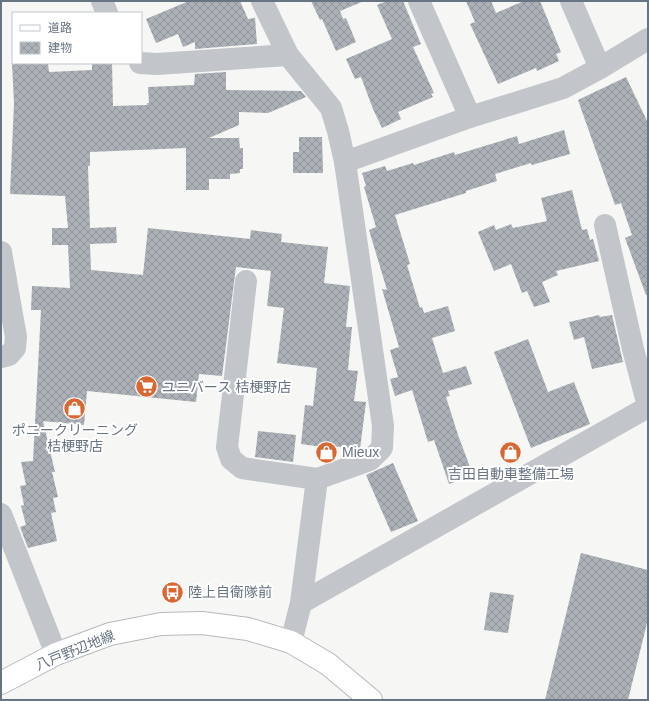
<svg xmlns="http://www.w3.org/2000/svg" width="649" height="701" viewBox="0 0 649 701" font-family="Arial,'Noto Sans JP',sans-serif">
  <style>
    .building { fill: url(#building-cross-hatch) }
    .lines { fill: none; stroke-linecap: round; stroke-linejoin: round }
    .major-casing { stroke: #b5b9bd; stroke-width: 24 }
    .minor { stroke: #c2c5c9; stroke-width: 22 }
    .major { stroke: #fff; stroke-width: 22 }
    .labels { text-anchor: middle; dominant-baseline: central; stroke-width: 4; stroke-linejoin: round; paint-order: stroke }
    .poi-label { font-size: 14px; fill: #677483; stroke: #fff; text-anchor: start }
    .street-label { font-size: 14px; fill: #677483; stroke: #fff }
  </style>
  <defs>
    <pattern id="building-cross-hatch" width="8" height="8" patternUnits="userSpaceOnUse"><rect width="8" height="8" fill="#abb1b7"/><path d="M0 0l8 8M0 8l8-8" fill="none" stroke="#8f959a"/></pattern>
  </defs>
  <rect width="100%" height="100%" fill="#f6f7f4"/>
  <g class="building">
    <path d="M189,1H240L248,19L255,18L257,44L195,49V42L183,47L178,34L156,43L146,19Z"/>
    <path d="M311,1H364L340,11L343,19L346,18L356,42L336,51L322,19L320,20Z"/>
    <path d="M387,1H403L421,44L413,47L434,93L431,94L433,97L398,112L401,119L382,128L373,109L361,77L355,79L346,59L392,39L377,5Z"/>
    <path d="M466,1H491L496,13L524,1H540L561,52L556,54L559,61L537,71L536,68L498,84L470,24L475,22Z"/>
    <path d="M12,63H48L49,72L92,70V64L112,63L113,106L147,105V103H149L148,87L194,85L195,74L226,72V90L301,91L306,97L268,113L239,112V125L209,138H239L240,148H243V169H240V173L230,174V179H209V190H186V148L90,152V166H88L90,228L116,227L117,243L90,244L91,270L143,275L148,228L250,239L251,230L282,234L281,242L328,247L324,283L350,286L346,327H352L348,370L358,371L354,401L366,402L360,449L331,446L330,448L301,444L305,405L313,406L317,368L277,363L284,308L267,306L271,271L236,267L222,376L199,374L196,402L87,391L84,425L43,421L55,472H52L58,497L53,498L56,512L51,513L57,541L28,548L20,527L26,525L21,506L24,505L20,486L26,485L21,462L33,461L41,310H31L32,286L70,288L68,245H52V228H68L65,196L10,194L14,103Z"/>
    <path d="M626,77L648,123V294L646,295L625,238L632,235L621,203L615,205L578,100Z"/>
    <path d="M564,130L570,154L532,165L531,163L495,174L497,181L466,191V193L395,215L410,264L407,265L420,308L422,307L424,313L448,306L455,331L432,338L443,373L466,366L472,384L448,391L450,396L446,397L458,435L473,475L449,484L434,440L428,442L412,390L395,396L390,379L398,377L390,350L399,347L382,289L387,290L369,230L376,227L364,187L366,186L362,173L385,166L387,171L413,163L414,165L454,152L455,155L517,136L519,144Z"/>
    <path d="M299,137H322L323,173H293V152H299Z"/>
    <path d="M572,190L582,230L587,229L590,240L593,239L599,261L556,271L558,275L542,282L550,302L534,307L527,291L522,293L511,264L494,271L478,232L494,225L496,230L511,224L513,228L547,221L541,198Z"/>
    <path d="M599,315L600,317L612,315L623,362L592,369L584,337L574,340L569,322Z"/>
    <path d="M528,339L548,392L574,382L590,424L531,448L494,352Z"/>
    <path d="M258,431L296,435L293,462L255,457Z"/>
    <path d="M393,463L418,521L391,532L366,475Z"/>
    <path d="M581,553L648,570V619L628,700H545Z"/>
    <path d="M490,592L514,595L508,633L484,630Z"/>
  </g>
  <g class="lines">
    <defs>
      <path id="major" d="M1,683L56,654L110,634L161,624L202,623L248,629L291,642L328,664L371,700"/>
    </defs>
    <use href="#major" class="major-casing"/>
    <g class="minor">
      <path d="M102,1L107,13"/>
      <path d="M262,1L288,55L331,108L338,131L345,162L383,426L382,448L370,460L317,479L301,603L291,642"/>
      <path d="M419,1L470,117"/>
      <path d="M571,1L600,68"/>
      <path d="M140,63L157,64L288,55"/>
      <path d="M345,162L470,117L563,88L600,68L648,39"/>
      <path d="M605,225L633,349L648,406"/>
      <path d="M1,252L16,337L15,348L9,355L1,357"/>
      <path d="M246,281L227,447L231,459L242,468L317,479"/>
      <path d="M1,514L56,654"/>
      <path d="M301,603L648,407"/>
    </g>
    <use href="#major" class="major"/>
  </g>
  <defs>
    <symbol id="supermarket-disc" viewBox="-11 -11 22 22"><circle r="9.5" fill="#d96732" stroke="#fff"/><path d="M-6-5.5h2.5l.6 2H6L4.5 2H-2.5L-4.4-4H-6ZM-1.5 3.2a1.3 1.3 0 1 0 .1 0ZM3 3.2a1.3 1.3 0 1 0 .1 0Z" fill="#fff"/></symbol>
    <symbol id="shop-disc" viewBox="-11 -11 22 22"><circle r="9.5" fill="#d96732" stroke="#fff"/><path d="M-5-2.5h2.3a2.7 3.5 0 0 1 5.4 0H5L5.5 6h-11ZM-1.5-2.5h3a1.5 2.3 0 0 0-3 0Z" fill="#fff"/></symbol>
    <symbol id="bus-disc" viewBox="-11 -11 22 22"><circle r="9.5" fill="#d96732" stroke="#fff"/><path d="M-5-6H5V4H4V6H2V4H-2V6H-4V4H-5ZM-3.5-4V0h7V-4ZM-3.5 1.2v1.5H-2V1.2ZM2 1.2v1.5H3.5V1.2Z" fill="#fff"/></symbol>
  </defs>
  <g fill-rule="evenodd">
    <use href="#supermarket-disc" x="134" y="374" width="25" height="25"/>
    <use href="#shop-disc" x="62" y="396" width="25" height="25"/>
    <use href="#shop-disc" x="314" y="440" width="25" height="25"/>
    <use href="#shop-disc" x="498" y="440" width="25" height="25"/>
    <use href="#bus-disc" x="160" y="580" width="25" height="25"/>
  </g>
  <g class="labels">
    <g class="poi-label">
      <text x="162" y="387">ユニバース 桔梗野店</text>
      <text x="75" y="430" text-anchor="middle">ポニークリーニング<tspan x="75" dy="16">桔梗野店</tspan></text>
      <text x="342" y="452">Mieux</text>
      <text x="511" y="474" text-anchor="middle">吉田自動車整備工場</text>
      <text x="188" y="592">陸上自衛隊前</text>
    </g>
    <g class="street-label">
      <text transform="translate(75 650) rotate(-22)">八戸野辺地線</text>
    </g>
  </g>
  <rect width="649" height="701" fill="none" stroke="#677483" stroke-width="4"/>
  <rect x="12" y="12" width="130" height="52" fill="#ffffff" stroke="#c2c7cd"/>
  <rect x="20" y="25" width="20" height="6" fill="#ffffff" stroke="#c2c7cd"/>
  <text x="48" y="32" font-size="12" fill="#677483">道路</text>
  <rect x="20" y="42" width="20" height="12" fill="url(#building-cross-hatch)" stroke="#c2c7cd"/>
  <text x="48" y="52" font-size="12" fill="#677483">建物</text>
</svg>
